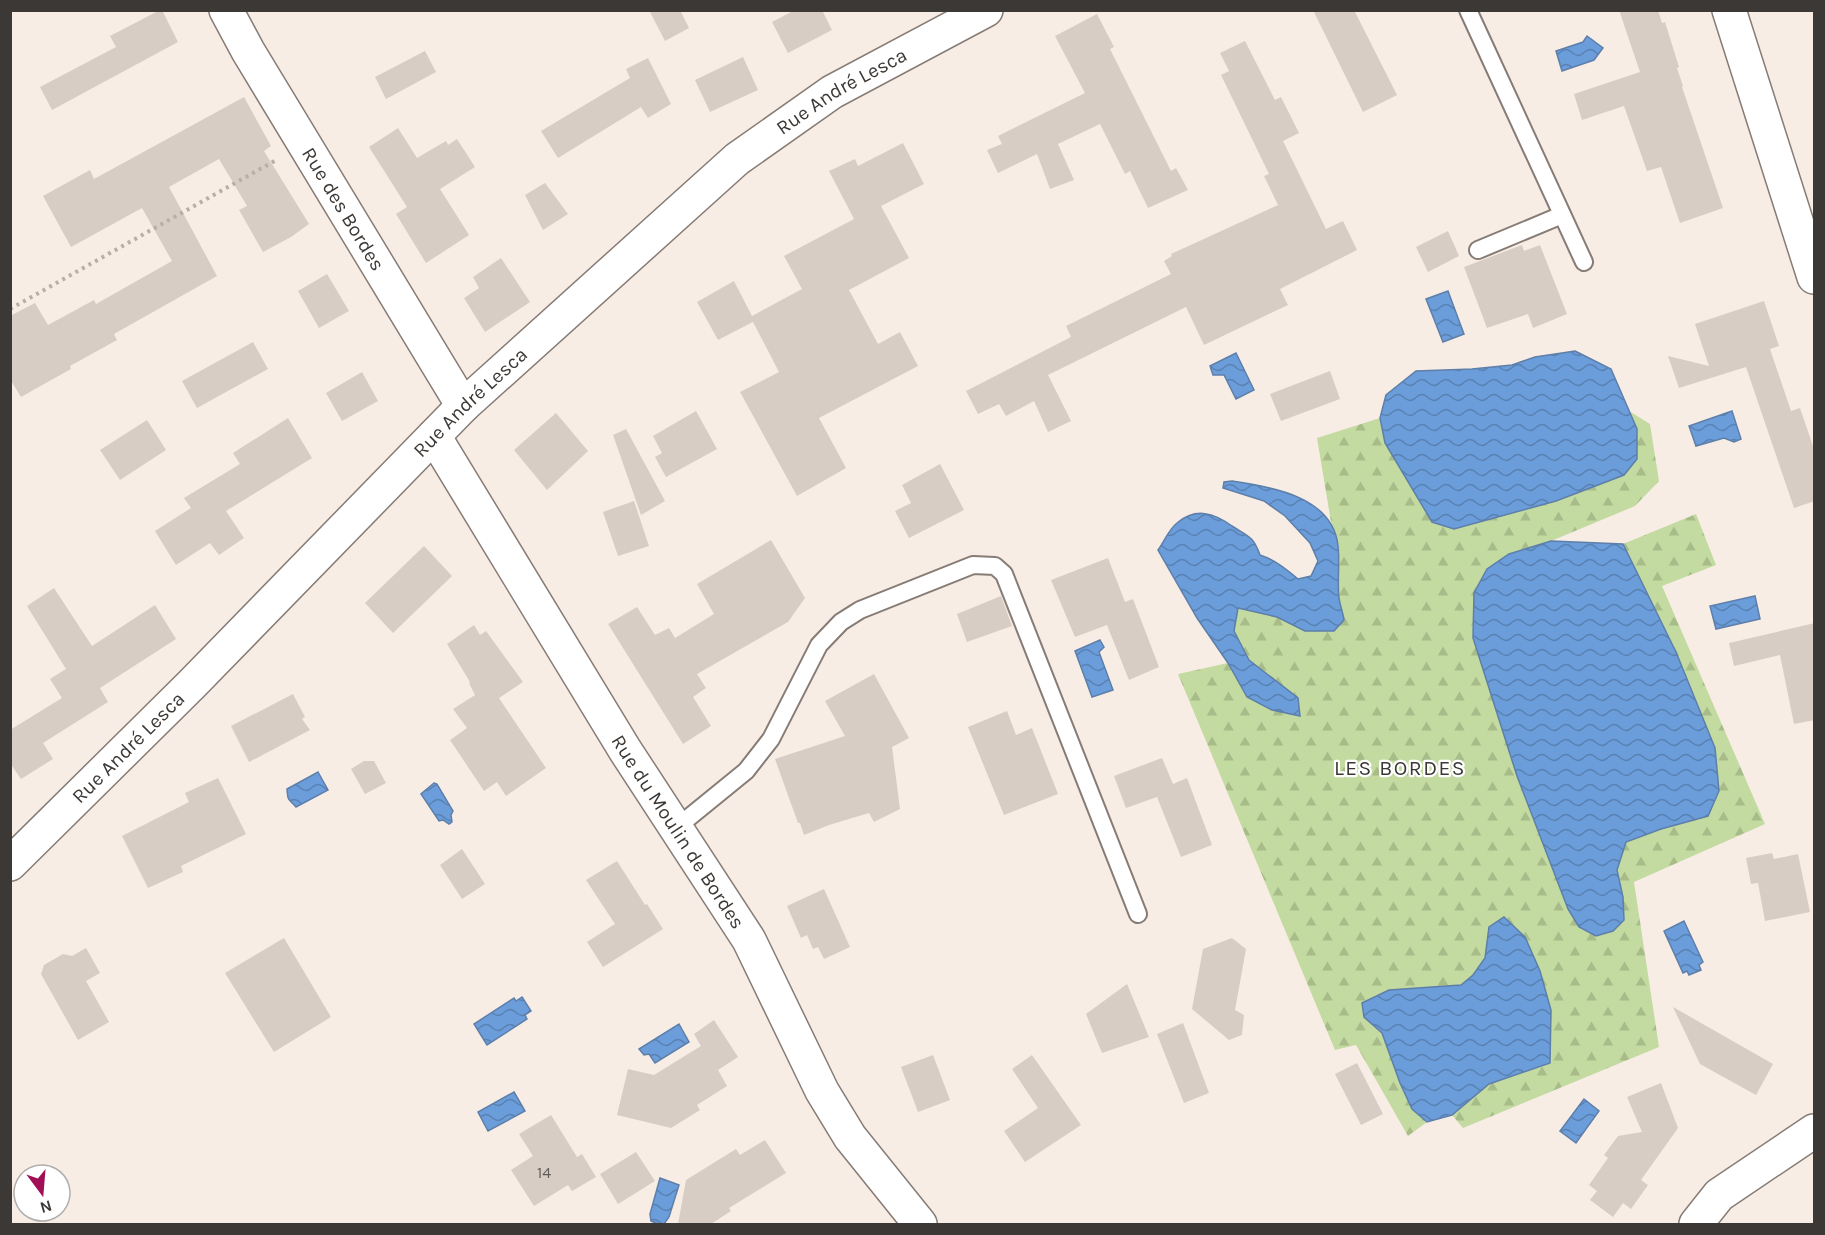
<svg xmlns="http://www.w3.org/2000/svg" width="1825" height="1235" viewBox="0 0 1825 1235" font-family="Karla,sans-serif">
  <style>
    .forest { fill: url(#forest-firs) }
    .water { fill: url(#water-waves); stroke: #5d7fa9; stroke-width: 1.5 }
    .building { fill: #d8cdc5 }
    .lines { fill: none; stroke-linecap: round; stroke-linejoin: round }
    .service-casing { stroke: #867c75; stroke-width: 20 }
    .minor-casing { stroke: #867c75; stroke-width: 36 }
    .path { stroke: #b7afa8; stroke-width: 4; stroke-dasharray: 3 4.5; stroke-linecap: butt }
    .service { stroke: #fff; stroke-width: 16 }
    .minor { stroke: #fff; stroke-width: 33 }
    .labels { text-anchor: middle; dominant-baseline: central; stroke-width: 4.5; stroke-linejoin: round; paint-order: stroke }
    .number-label { font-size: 16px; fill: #635d59 }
    .street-label { font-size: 20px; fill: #3c3835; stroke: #fff }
    .neighbourhood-label { font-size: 21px; letter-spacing: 1.5px; fill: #3c3835; stroke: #fff }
  </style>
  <defs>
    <pattern id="forest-firs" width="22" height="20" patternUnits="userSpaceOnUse" patternTransform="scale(1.5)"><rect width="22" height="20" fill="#c3daa0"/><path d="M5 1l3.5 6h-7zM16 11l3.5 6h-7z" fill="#a8bc8a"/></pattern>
    <pattern id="water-waves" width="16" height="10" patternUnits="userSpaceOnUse" patternTransform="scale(1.5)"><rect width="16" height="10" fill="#6b9ddb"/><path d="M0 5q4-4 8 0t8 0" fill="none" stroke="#5981b2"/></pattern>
  </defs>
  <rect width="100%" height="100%" fill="#f8ede5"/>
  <path class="forest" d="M1629,411L1650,424L1659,481L1635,506L1551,541L1509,554L1579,926L1596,936L1613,931L1623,897L1617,870L1626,842L1661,829L1719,791L1715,748L1676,652L1623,544L1696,514L1716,565L1662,586L1765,824L1634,882L1659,1047L1463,1128L1452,1115L1489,1084L1550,1063L1489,927L1485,958L1473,975L1461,985L1389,990L1364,1017L1382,1033L1400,1083L1412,1109L1427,1122L1408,1136L1356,1045L1335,1050L1178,674L1228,663L1247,697L1297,698L1249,660L1234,631L1238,608L1277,617L1305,631L1344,620L1339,598L1338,545L1331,522L1317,438L1380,418L1385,443L1432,522L1637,429Z"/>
  <g class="water">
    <path d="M1587,36L1603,48L1594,60L1562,71L1556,51L1583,42Z"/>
    <path d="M1448,291L1464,334L1443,342L1426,299Z"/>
    <path d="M1575,351L1611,369L1637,429V459L1624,475L1556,501L1454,529L1432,522L1385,443L1380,418L1386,395L1416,371L1472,369L1512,365L1535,357Z"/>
    <path d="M1236,353L1254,390L1236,399L1224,375H1213L1210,366Z"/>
    <path d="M1732,411L1741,439L1734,442L1724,438L1696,446L1689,426Z"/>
    <path d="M1232,481C1273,487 1333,497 1338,546C1340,563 1337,581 1339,598C1340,605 1343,613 1344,620L1334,631H1305L1277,617L1238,608L1234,631L1249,660L1298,698L1300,716L1272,710L1247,697L1228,663L1197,618L1158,550C1164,542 1169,529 1177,523C1196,507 1214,513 1232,526C1249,537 1253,536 1260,555C1275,560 1286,569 1298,579L1311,576L1318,561L1310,543L1285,516L1264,501L1223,488L1224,482Z"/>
    <path d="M1551,541L1623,544L1676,652L1715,748L1719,791L1708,816L1661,829L1626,842L1617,870L1623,897L1624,920L1613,931L1596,936L1579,927L1568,909L1517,776L1473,638L1474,593L1487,569L1509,554Z"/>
    <path d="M1755,596L1760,619L1716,629L1710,606Z"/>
    <path d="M1100,640L1104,647L1099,652L1113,690L1092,697L1075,651Z"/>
    <path d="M318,772L328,790L296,807C288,798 288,802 287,789Z"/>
    <path d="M434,783L437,784L453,811L451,815L452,822L449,824L443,820L439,821L421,794Z"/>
    <path d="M1504,917L1525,937L1540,971L1551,1010L1550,1063L1489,1084L1452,1115L1427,1122L1412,1109L1400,1083L1382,1033L1364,1017L1362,1003L1389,990L1461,985L1473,975L1485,958L1489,927Z"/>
    <path d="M1684,921L1703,962L1699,965L1701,970L1689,975L1687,971L1683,973L1664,931Z"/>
    <path d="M522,997L531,1011L525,1015L527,1019L487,1045L474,1024L514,998L516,1001Z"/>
    <path d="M679,1024L689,1042L655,1063L649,1054L644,1055L639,1049Z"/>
    <path d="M514,1092L525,1111L488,1131L478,1112Z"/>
    <path d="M1584,1099L1599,1111L1576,1143L1560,1131Z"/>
    <path d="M660,1178L679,1185L669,1217L664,1224H658L651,1221L650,1214Z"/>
  </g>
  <g class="building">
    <path d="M160,10H162L178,42L52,110L40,87L116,47L110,36Z"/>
    <path d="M649,10H680L689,28L665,41Z"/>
    <path d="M795,10H822L832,30L788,53L772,22Z"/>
    <path d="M1313,10H1354L1397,95L1363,112Z"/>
    <path d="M1619,10H1658L1662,23L1665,22L1679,67L1677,68L1683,86L1682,87L1723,208L1680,223L1661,167L1647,171L1624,106L1582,120L1574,94L1640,72Z"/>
    <path d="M1097,14L1114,47L1110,49L1171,171L1176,168L1188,190L1148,208L1130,171L1125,174L1100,124L1058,144L1074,180L1050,189L1037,154L998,173L987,150L1002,144L998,136L1085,93L1055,36Z"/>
    <path d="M1245,41L1275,100L1281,97L1299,133L1283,141L1326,229L1343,221L1357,250L1280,289L1288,305L1204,345L1186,307L1048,375L1071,421L1048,432L1034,401L1006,416L999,404L978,414L966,391L1071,337L1066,326L1171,274L1164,261L1172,256L1171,254L1278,205L1264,176L1269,174L1221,75L1229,71L1220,53Z"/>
    <path d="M425,51L436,72L386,99L375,77Z"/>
    <path d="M743,57L758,90L710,112L695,80Z"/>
    <path d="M648,58L671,104L648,118L641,107L558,158L541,131L630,78L626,69Z"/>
    <path d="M244,97L271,146L264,151L309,224L291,237L263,252L239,210L247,206L219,159L169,187L217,276L114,334L117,340L70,366L71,369L21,397L10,379V316L35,303L48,325L94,300L96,304L172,261L142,208L71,247L43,196L90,170L94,179Z"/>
    <path d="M398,128L417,158L446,141L448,145L457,139L475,167L440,189L469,235L426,263L396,214L407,207L369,147Z"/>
    <path d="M903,143L924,184L881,206L909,258L849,290L878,344L900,332L918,366L819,418L846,468L797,496L740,392L779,372L753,322L718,340L697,302L734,281L752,316L802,289L784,256L854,219L829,171L855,159L858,166Z"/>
    <path d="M545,183L568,214L543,230L525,195Z"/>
    <path d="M1448,231L1459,256L1428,272L1416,247Z"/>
    <path d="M1522,245L1524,251L1540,245L1567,314L1533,328L1528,314L1487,328L1464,267Z"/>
    <path d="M501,258L530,302L485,332L464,298L479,288L473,277Z"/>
    <path d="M327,274L349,311L319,328L298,291Z"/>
    <path d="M1764,301L1779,346L1770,349L1791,411L1800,408L1815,452V501L1794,508L1746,367L1679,388L1668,356L1709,366L1695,324Z"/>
    <path d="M253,342L268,369L197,408L182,381Z"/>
    <path d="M1330,371L1340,399L1281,421L1270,394Z"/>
    <path d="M362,372L378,401L342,421L326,393Z"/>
    <path d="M696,411L717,449L666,477L655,457L662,453L653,436Z"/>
    <path d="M556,413L588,451L547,490L514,450Z"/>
    <path d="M288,418L312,458L226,511L244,538L219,555L210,543L176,565L155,531L191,508L184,498L240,464L233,453Z"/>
    <path d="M147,420L166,450L120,480L100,450Z"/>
    <path d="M626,429L665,501L641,515L613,435Z"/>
    <path d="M940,464L964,510L909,538L895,511L911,503L902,485Z"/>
    <path d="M634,501L649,546L618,556L603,512Z"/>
    <path d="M771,540L805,598L788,622L697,674L706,688L693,697L711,726L683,744L608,624L637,607L655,635L669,628L675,638L714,614L697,584Z"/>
    <path d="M424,546L452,576L393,633L365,603Z"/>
    <path d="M1108,558L1125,602L1133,599L1159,667L1129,680L1107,625L1075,637L1051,580Z"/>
    <path d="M54,588L92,646L155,605L176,639L100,688L108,702L43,743L53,759L21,779L10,763V730L62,698L50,679L66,669L27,606Z"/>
    <path d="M1001,596L1012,626L967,642L957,614Z"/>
    <path d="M1815,623V720L1794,724L1780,655L1734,666L1729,643Z"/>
    <path d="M474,625L480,635L486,631L523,682L499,698L546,768L506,796L497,782L484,791L450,740L467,728L453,709L475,695L469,683L470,682L447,644Z"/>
    <path d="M874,674L909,738L892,747L900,809L874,822L869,813L829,825L804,835L800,823H798L775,759L845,736L825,701Z"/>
    <path d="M293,694L305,717L302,719L310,730L249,762L231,726Z"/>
    <path d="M1007,711L1016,735L1032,728L1058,794L1004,815L968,727Z"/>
    <path d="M1162,758L1173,784L1187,778L1212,845L1181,857L1157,797L1126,808L1114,776Z"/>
    <path d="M364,761H374L386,783L365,794L351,769Z"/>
    <path d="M218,778L246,834L181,866L183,872L148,888L122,836L189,802L185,793Z"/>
    <path d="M462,849L485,884L462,899L440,865Z"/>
    <path d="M1772,853L1774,859L1798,854L1810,912L1765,921L1758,883L1751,884L1746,858Z"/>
    <path d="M617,861L645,905L647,904L663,929L603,967L587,942L615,924L586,880Z"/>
    <path d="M824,889L850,947L824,959L818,947L813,949L807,935L801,938L787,906Z"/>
    <path d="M284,938L331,1017L274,1052L225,973Z"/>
    <path d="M1232,938L1246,949L1235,1010L1244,1015L1242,1035L1229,1040L1192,1009L1203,949Z"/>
    <path d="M86,948L100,973L86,981L109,1022L78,1040L41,974L44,965L63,954L72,956Z"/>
    <path d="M1127,984L1149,1037L1102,1053L1086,1014Z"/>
    <path d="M1673,1007L1773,1064L1756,1095L1700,1064Z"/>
    <path d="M714,1020L738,1057L718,1070L727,1086L697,1105L700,1110L671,1128L617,1115L628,1069L654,1075L701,1046L694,1034Z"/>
    <path d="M1183,1023L1209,1093L1184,1103L1157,1034Z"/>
    <path d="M933,1055L950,1100L918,1112L901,1067Z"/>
    <path d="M1032,1055L1081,1125L1025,1162L1004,1131L1038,1108L1012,1069Z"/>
    <path d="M1357,1063L1383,1114L1361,1125L1335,1074Z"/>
    <path d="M1661,1083L1678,1128L1641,1180L1648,1185L1631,1209L1623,1203L1613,1217L1590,1200L1597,1191L1589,1185L1608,1158L1604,1155L1618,1136L1642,1132L1627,1097Z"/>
    <path d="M551,1115L577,1157L582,1154L596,1177L572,1191L568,1185L534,1206L511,1170L533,1156L519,1134Z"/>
    <path d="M765,1140L786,1173L729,1208L731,1211L711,1224H678L686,1180L736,1149L740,1155Z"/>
    <path d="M636,1152L655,1181L618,1204L600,1174Z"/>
  </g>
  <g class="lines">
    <defs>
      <g id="service">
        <path d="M1468,10L1584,262"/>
        <path d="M1478,250L1562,215"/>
        <path d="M676,828L746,771L771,739L819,645L841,622L860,610L973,565L995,566L1004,574L1138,914"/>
      </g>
      <g id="minor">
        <path id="s1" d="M226,10L248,51L463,406"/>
        <path d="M1729,10L1814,277"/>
        <path id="s2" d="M434,436L625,750L749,940L822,1091L850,1137L920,1224"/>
        <path id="s3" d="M10,864L192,684L463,406L737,159L832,92L986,10"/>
        <path d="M1696,1224L1719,1195L1814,1131"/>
      </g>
    </defs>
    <use href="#service" class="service-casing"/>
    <use href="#minor" class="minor-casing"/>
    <path class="path" d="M10,309L278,159"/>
    <use href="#service" class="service"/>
    <use href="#minor" class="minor"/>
  </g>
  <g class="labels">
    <g class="number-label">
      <text x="544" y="1172">14</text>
    </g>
    <g class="street-label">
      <text stroke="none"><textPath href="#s3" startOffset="1138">Rue André Lesca</textPath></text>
      <text stroke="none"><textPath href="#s1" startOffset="231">Rue des Bordes</textPath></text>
      <text stroke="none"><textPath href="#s3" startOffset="652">Rue André Lesca</textPath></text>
      <text stroke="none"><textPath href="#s3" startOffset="166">Rue André Lesca</textPath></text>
      <text stroke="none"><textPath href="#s2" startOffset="465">Rue du Moulin de Bordes</textPath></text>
    </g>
    <g class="neighbourhood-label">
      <text x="1400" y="768">LES BORDES</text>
    </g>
  </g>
  <rect width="1825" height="1235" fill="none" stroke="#3c3835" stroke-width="24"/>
  <g transform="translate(42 1193) rotate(164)"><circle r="28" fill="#ffffff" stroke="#b1afae" stroke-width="1.5"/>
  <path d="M0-4.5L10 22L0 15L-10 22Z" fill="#a11057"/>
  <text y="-9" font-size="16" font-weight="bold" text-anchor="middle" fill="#3c3835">N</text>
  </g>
</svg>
